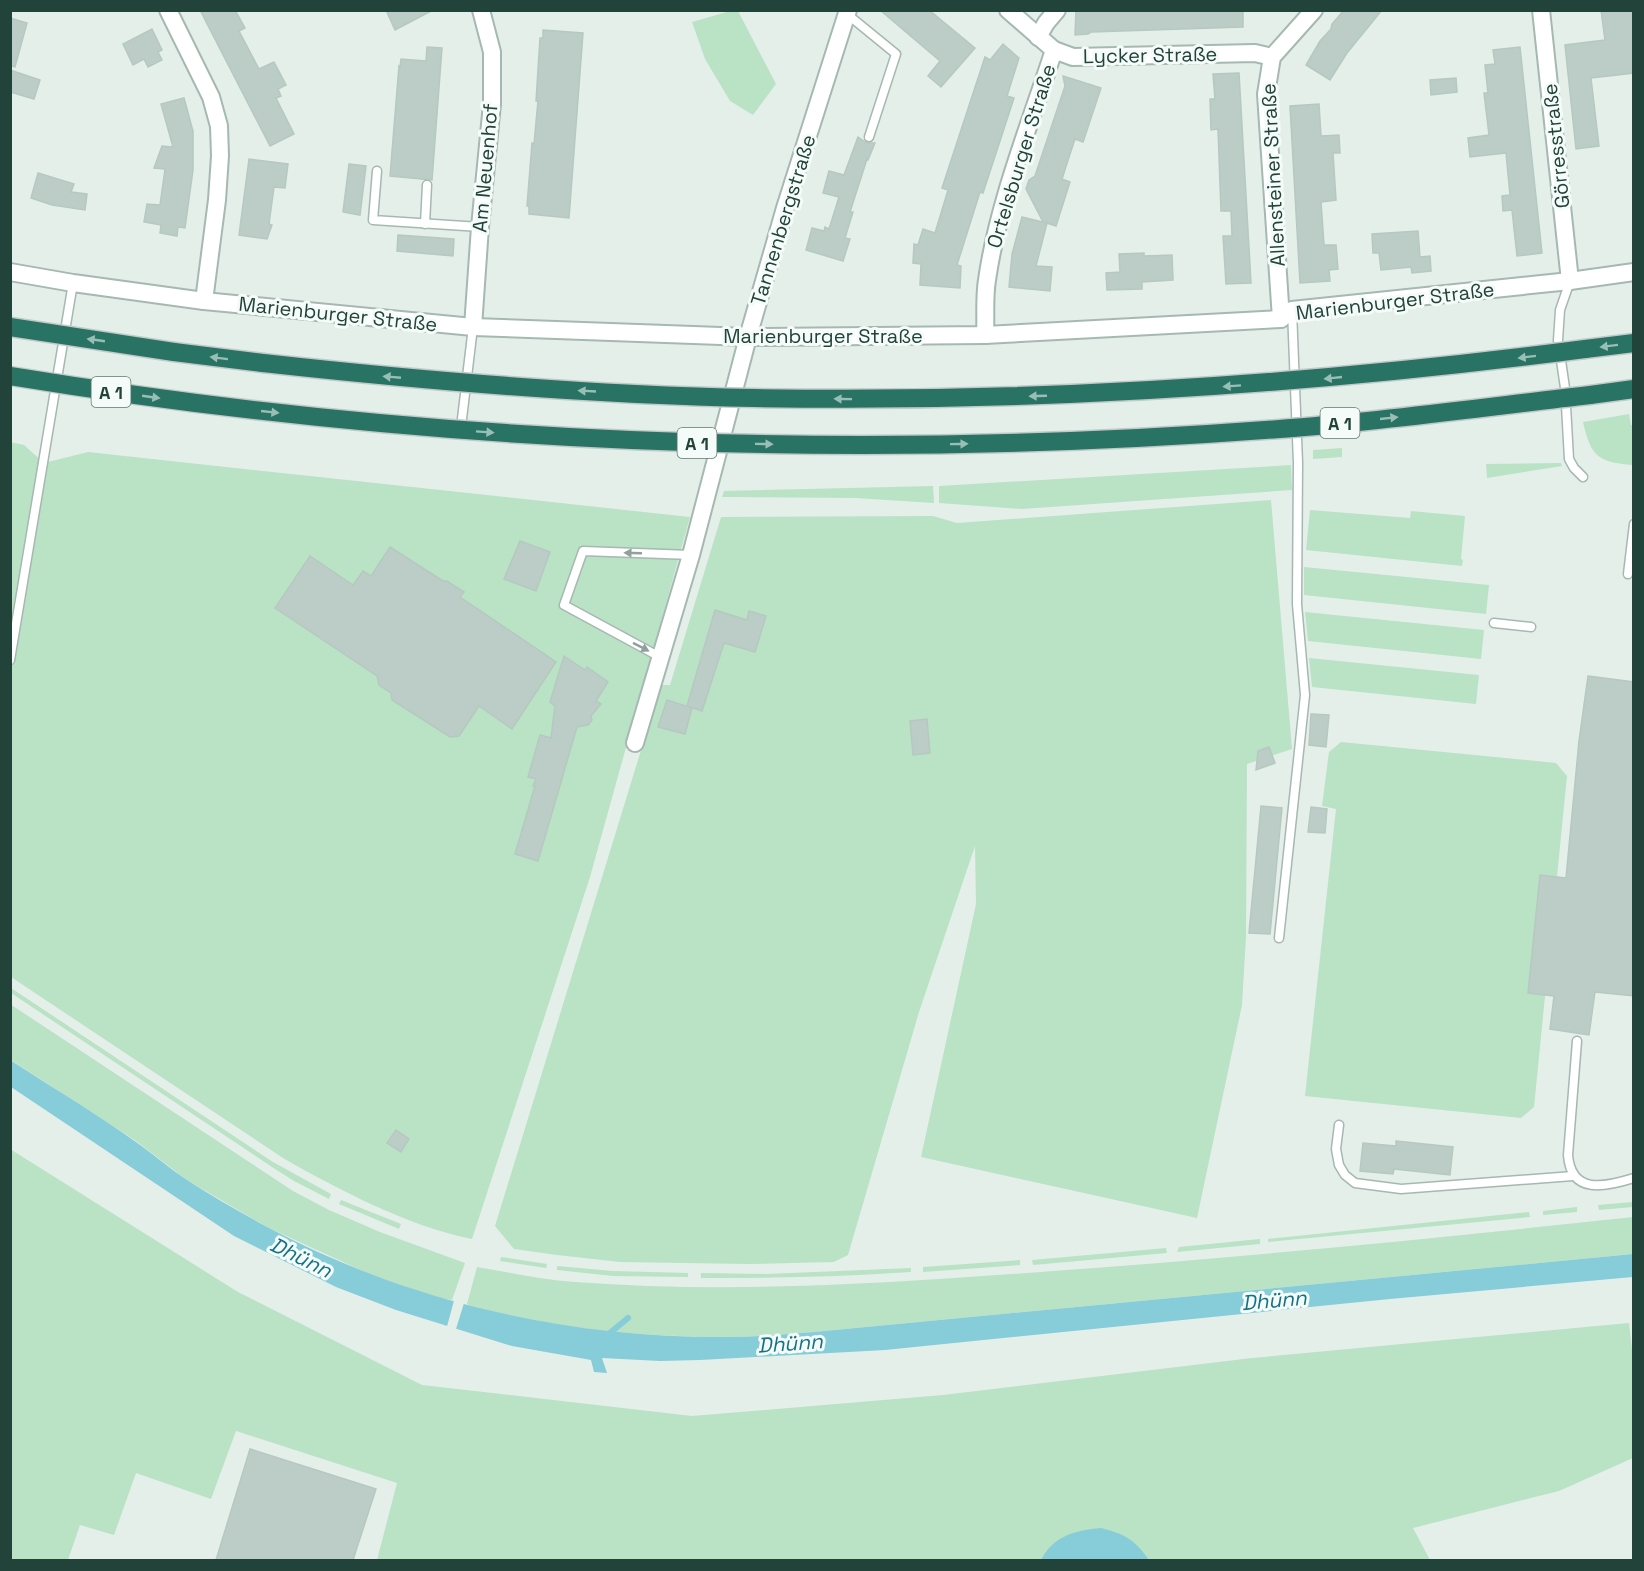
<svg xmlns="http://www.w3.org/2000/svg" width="1644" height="1571" viewBox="0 0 1644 1571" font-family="'Space Grotesk',sans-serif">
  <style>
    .green { fill: #bae2c5 }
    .water { fill: #86ccd9 }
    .pier { fill: #e4efea }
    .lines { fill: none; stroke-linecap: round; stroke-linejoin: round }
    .stream { stroke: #86ccd9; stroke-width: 6 }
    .building { fill: #bbcdc6; stroke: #b5c9c1; stroke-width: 1.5 }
    .service-casing { stroke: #a6b8b2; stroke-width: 11 }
    .minor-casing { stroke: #a6b8b2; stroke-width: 20 }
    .motorway-casing { stroke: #c1cac8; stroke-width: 21 }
    .service { stroke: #fff; stroke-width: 8 }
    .minor { stroke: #fff; stroke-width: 16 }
    .motorway { stroke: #297364; stroke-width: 18 }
    .motorway-bridge-casing { stroke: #c1cac8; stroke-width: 21; stroke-linecap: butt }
    .motorway-bridge { stroke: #297364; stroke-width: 18 }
    .oneway { fill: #99beb5 }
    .oneway2 { fill: #90a19c }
    .labels { text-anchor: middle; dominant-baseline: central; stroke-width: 6; stroke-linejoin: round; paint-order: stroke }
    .shield { fill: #f5fbf8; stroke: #617a73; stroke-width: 1.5 }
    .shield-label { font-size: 18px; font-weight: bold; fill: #21433a }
    .street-label { font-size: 20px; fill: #21433a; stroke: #f5fbf8 }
    .water-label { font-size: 21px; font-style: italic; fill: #137286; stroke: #f5fbf8 }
  </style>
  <rect width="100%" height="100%" fill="#e4efea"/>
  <g class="green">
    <path d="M730,11H738L776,84L753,115L730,101L705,59L692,22Z"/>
    <path d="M1629,414L1631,425H1633V465C1598,462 1591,457 1583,422Z"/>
    <path d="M10,442L24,445L44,463L88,452L690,517L590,877L472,1239C410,1227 337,1189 283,1158L11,977Z"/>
    <path d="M1342,448V457L1313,459V450Z"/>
    <path d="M1561,463L1562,466L1487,478L1486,464Z"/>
    <path d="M1291,465L1292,490L1022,509L939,503V486Z"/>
    <path d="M933,486L934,503L855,498L722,497L724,491Z"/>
    <path d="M1271,500L1292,749L1247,764L1246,937L1242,1005L1197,1218L921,1157L976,904L975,846L919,1012L848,1255L834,1262L750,1264L620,1262L557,1255L514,1249L495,1226L661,685H670L721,517L933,516L957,523Z"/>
    <path d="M1310,510L1410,518L1411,511L1465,516L1461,559L1463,560L1462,566L1306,550Z"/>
    <path d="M1304,567L1489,585L1486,614L1304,595Z"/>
    <path d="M1305,612L1484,630L1481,659L1308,641Z"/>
    <path d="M1309,658L1479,675L1476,704L1312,687Z"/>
    <path d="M1341,742L1556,763L1567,776L1534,1107L1521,1118L1305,1096L1336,809L1322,806L1329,752Z"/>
    <path d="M11,988L273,1162L331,1194L329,1199L294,1181L272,1167L11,993Z"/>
    <path d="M10,1004L293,1191L329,1210L380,1232L465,1263L452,1300L434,1297L367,1273L269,1228L187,1180L136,1141L11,1060Z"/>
    <path d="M10,1149L238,1292L422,1385L692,1416L943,1395L1252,1358L1629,1323L1634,1367L1633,1458L1559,1491L1413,1528L1430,1560H377L397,1483L236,1431L211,1499L136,1473L114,1535L80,1525L68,1560H11Z"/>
    <path d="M341,1200L401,1224L399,1229L339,1204Z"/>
    <path d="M1633,1202V1207L1599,1210L1598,1205Z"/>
    <path d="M1577,1207V1212L1543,1215V1211Z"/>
    <path d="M1529,1212L1530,1217L1268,1242V1239Z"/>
    <path d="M1633,1217V1254L814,1332C785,1334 756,1337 727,1337C640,1337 555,1328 471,1307L467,1304L477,1267C509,1272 542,1280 575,1282C734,1294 894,1283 1053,1271C1246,1257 1440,1238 1633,1217Z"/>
    <path d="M1260,1239V1244L1177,1252L1179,1247Z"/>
    <path d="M1166,1248L1167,1253L1033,1265L1032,1260Z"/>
    <path d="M501,1257L547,1264L546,1268L500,1261Z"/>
    <path d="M1020,1260V1265L923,1272V1267Z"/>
    <path d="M557,1266L613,1271L688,1273V1277L613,1276L557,1270Z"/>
    <path d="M911,1268V1272C841,1277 771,1278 701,1278V1273L767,1274Z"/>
  </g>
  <g class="water">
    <path d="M10,1060C52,1087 95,1113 136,1142C153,1154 169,1168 187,1180C213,1197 242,1213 269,1228C411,1303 568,1338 728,1337C757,1337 786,1334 814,1332L1633,1254V1277L1390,1299L885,1350L700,1360L660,1361L602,1358L607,1373L594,1372L591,1360L512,1346L396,1310L336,1287L234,1236L11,1087Z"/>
    <path d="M1101,1528C1125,1534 1135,1540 1149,1560H1041C1053,1536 1076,1530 1101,1528Z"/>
  </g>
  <path class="pier" d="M455,1297L465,1300L455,1332L446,1330Z"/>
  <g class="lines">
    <path class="stream" d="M605,1337L628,1318"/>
  </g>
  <g class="building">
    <path d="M200,10H235L245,28L239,31L259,69L274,62L286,85L278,89L281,96L276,98L294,134L270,146Z"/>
    <path d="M386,10H433L395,30Z"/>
    <path d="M880,10H929L975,48L941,87L928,76L940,61Z"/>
    <path d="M1076,10H1243V27L1091,32L1088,34L1075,35Z"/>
    <path d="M1344,10H1382L1347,53L1330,80L1306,65L1320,41L1331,29L1332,24Z"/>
    <path d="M1601,10H1634V73L1591,78L1599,146L1576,149L1565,45L1605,40Z"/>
    <path d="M10,18L27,23L15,67L10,66Z"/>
    <path d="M152,29L162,50L158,52L162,60L148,67L144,59L133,65L123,44Z"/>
    <path d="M543,30L583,33L569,218L529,214V206H527L532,143L534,144L536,122L538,101H536L540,38H543Z"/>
    <path d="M1003,44L1019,58L1007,96L1014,98L983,193L980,192L957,265L961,266L960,288L920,285L921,264L913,263L914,244L918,245L923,229L935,233L948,190L942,188L985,57L990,60Z"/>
    <path d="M427,47L442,48L432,180L390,176L399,66L400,67L401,59L426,61Z"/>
    <path d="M1520,47L1542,253L1517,256L1512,210L1503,211L1502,196L1510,195L1506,153L1470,157L1468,138L1489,135L1484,93H1488L1485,65L1495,64L1493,50Z"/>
    <path d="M10,70L40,80L34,99L10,92Z"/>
    <path d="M1239,73L1251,283L1226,284L1223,236H1232L1231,211H1221L1218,129L1211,130L1210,99H1215L1213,74Z"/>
    <path d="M1063,76L1101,88L1083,142L1075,139L1071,151L1062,179L1070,182L1056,226L1043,222L1026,189L1029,180L1035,176L1065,86Z"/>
    <path d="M1456,78L1457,92L1431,95L1430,80Z"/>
    <path d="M184,98L193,131V170L185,228L178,227L177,236L160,233L161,225L144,222L147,204L160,205L165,169L154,168L162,146L173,147L161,104Z"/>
    <path d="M1319,104L1321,136L1339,135L1340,153H1333L1336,200L1321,202L1324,245H1336L1338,269L1329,270L1330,281L1300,283L1290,106Z"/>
    <path d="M858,137L867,143H875L868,160L867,159L850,212H853L845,238L850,239L843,261L806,250L812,228L824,231L825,227L829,229L839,197L823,193L829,171L844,175Z"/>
    <path d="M249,159L288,164L285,188L274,187L269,224L272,225L267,239L239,235Z"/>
    <path d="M349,164L366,166L360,215L343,212Z"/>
    <path d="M38,173L74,184L71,192L87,194L85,210L52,205L31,198Z"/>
    <path d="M1022,217L1047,223L1036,266L1052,267L1050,291L1009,287L1012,254Z"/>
    <path d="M1418,231L1420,257L1430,256L1431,271L1412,273L1411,267L1381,270L1379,253H1373L1372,234Z"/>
    <path d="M398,235L454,239L453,256L397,251Z"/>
    <path d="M1144,253V256L1172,255L1173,280L1142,282V289L1107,290L1106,273L1120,272L1119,254Z"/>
    <path d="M520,541L550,552L536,591L504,579Z"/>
    <path d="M390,547L443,581H447L464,592L460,597L556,662L512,729L479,706L459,736L450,737L392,700L391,693L379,685L377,676L275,608L310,556L353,585L363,571L371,576Z"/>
    <path d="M715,610L747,620L749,611L766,616L755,652L724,643L702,711L687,706Z"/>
    <path d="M564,656L585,670L587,667L608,682L596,701L601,704L591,716L592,720L588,725L577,727L538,861L515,854L535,786H533L536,779L528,777L540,735L551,738L555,706L550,702Z"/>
    <path d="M1588,676L1634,682V996L1595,992L1589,1035L1550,1029L1554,996L1528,993L1540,875L1566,878L1579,741Z"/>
    <path d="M667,700L692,708L685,734L658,727Z"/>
    <path d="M1311,714L1329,715L1326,747L1309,745Z"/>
    <path d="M927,719L930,753L913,755L910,721Z"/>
    <path d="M1269,747L1275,763L1256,770L1258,751Z"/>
    <path d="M1261,806L1282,808L1270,934L1249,933Z"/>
    <path d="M1311,807L1327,809L1325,833L1308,832Z"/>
    <path d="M396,1130L409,1139L401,1152L387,1143Z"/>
    <path d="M1396,1141L1453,1147L1450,1175L1394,1169L1393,1174L1360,1171L1363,1143L1396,1146Z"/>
    <path d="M250,1449L376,1489L353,1560H216Z"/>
  </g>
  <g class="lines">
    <defs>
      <g id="service">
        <path d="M847,14L896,54L869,137"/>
        <path d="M377,171L373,220L480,227"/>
        <path d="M425,224L427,185"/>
        <path d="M1570,281L1560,310L1558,340L1565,388L1569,459L1574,468L1583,477"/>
        <path d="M461,427L473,327"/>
        <path d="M1628,574L1634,524"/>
        <path d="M1494,623L1531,627"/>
        <path d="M660,657L564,605L583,551L691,555"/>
        <path d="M10,660L73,283"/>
        <path d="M1279,938L1305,695L1297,604L1298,463L1292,310"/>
        <path d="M1577,1041L1568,1155C1571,1195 1605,1187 1634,1178"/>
        <path d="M1339,1125L1336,1149L1339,1165L1345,1175L1355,1183L1401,1189L1573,1176"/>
      </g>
      <g id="minor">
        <path d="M168,10L211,97L219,126L220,156L217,200L204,301"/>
        <path d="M1008,10L1054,50L1073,57L1255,53L1272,57"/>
        <path d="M1541,10L1570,281"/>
        <path d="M1038,37L1046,23L1057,10"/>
        <path d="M10,272L73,283L204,301L473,327L748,337L985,335L1281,319L1292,310L1570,281L1634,272"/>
        <path d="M1281,319L1266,94L1272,57L1314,10"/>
        <path d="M473,327L480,227L492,104V52L481,10"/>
        <path d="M985,335C986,317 984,298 987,280C998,203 1030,124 1054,50"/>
        <path d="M635,743L691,555L748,337L785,208L848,10"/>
      </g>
      <g id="motorway">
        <path d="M1585,349L1634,343"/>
        <path d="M174,352L263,363"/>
        <path d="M1590,395L1634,389"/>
      </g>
    </defs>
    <use href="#service" class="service-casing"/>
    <use href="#minor" class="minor-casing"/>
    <use href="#motorway" class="motorway-casing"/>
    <use href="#service" class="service"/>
    <use href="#minor" class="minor"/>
    <use href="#motorway" class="motorway"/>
    <defs>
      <g id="motorway-bridge">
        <path d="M10,327L174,352"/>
        <path d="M263,363C426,381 590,395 754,398C1033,403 1309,385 1585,349"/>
        <path d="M10,376C438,446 873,462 1305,427C1400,419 1495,406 1590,395"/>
      </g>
    </defs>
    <use href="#motorway-bridge" class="motorway-bridge-casing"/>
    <use href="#motorway-bridge" class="motorway-bridge"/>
  </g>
  <defs><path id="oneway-solid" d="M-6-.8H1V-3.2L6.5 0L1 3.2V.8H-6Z" transform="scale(1.5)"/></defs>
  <g class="oneway">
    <use href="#oneway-solid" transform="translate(96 340) rotate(-172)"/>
    <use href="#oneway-solid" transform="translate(1609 346) rotate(173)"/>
    <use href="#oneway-solid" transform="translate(1527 357) rotate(173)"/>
    <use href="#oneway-solid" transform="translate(219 358) rotate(-173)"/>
    <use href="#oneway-solid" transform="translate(392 377) rotate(-175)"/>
    <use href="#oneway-solid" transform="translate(1333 378) rotate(174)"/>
    <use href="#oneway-solid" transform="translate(1232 386) rotate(176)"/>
    <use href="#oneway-solid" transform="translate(587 391) rotate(-177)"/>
    <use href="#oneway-solid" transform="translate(1038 396) rotate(178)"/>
    <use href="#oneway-solid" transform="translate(151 397) rotate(8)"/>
    <use href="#oneway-solid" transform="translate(843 399) rotate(-179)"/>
    <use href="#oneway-solid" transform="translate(270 412) rotate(6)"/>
    <use href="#oneway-solid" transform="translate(1389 418) rotate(-6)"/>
    <use href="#oneway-solid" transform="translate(485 432) rotate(4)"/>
    <use href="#oneway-solid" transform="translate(764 444) rotate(1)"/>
    <use href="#oneway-solid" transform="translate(959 444) rotate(-1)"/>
  </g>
  <g class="oneway2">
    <use href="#oneway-solid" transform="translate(633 553) rotate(-178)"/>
    <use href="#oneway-solid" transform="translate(641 647) rotate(27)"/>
  </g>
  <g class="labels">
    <g class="shield">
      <rect x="91.5" y="377" width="39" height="30" rx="4.5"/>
      <rect x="1320.5" y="408" width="39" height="30" rx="4.5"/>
      <rect x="677.5" y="428" width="39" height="30" rx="4.5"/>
    </g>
    <g class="shield-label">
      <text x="111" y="392">A 1</text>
      <text x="1340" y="423">A 1</text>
      <text x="697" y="443">A 1</text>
    </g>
    <g class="street-label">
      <text transform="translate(1150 55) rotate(-1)">Lycker Straße</text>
      <text transform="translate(1556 146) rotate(-96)">Görresstraße</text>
      <text transform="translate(1021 156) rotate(-73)">Ortelsburger Straße</text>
      <text transform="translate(485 168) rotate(-85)">Am Neuenhof</text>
      <text transform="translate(1273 175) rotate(-93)">Allensteiner Straße</text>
      <text transform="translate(783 220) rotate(-73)">Tannenbergstraße</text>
      <text transform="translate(1395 301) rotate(-7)">Marienburger Straße</text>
      <text transform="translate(338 314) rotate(6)">Marienburger Straße</text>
      <text x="823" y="336">Marienburger Straße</text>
    </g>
    <g class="water-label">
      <text transform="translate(301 1257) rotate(26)">Dhünn</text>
      <text transform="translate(1274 1300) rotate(-5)">Dhünn</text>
      <text transform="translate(790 1343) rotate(-4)">Dhünn</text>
    </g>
  </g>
  <rect width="1644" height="1571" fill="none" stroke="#21433a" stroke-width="24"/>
</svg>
